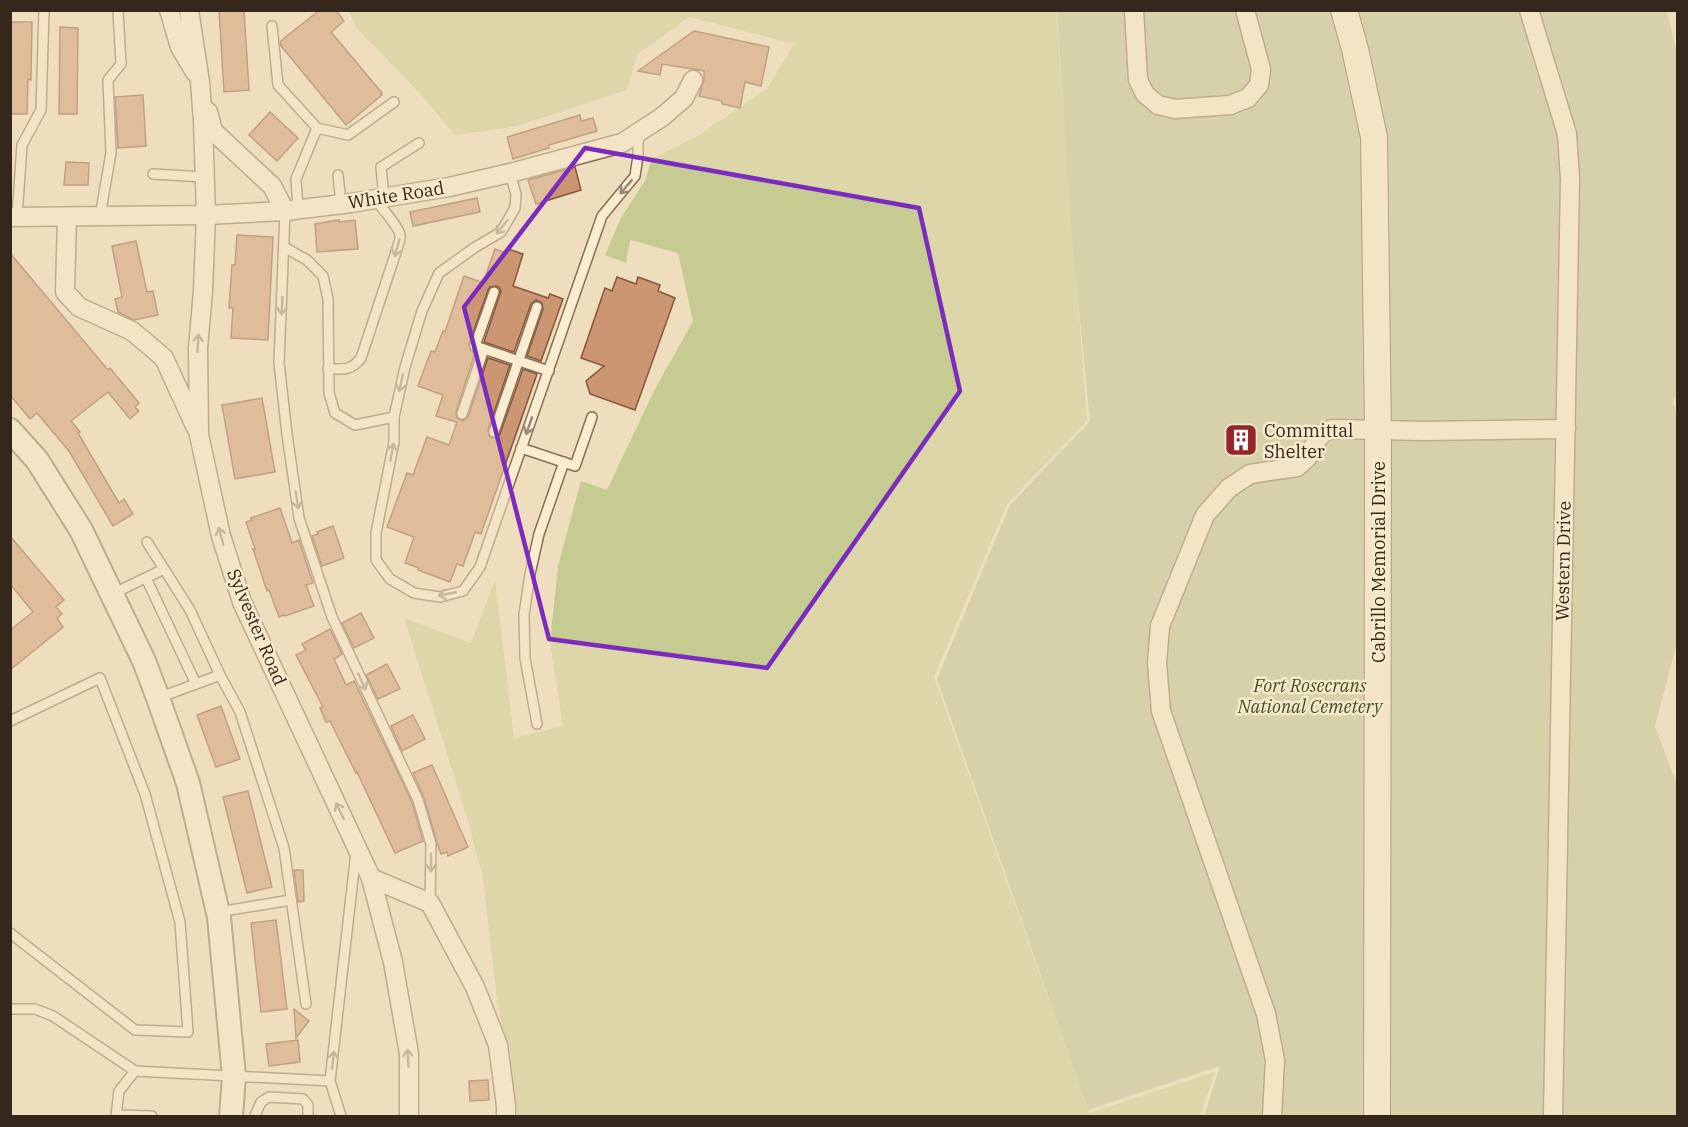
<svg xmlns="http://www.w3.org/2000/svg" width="1688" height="1127" viewBox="0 0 1688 1127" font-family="'IBM Plex Serif',serif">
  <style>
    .green { fill: #c6cc91 }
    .cemetery { fill: #bbc091 }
    .building { fill: #cd9672; stroke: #85573b; stroke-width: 1.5 }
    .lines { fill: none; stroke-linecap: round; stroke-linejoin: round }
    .service-casing { stroke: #866f56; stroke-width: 12 }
    .minor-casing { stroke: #866f56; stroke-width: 21 }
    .tertiary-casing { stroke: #866f56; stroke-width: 26 }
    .secondary-casing { stroke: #675039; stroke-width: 28 }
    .service { stroke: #f9ecd0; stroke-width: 9 }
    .minor { stroke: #f9ecd0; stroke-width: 18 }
    .tertiary { stroke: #f9ecd0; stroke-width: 22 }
    .secondary { stroke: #f9ecd0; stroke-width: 26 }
    .oneway { stroke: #978a76 }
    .marked { fill: none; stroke: #7b2cbf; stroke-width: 4.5; stroke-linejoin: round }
    .labels { text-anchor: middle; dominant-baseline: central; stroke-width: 5; stroke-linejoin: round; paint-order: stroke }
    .street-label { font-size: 18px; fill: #35271b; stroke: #f6e9cc }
    .poi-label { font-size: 18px; fill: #35271b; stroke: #f6e9cc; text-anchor: start }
    .park-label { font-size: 18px; font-style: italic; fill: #465221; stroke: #f6e9cc }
  </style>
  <rect width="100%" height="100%" fill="#eedebd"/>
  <path class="green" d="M349,11H1056L1087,421L1007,504L934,677L1089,1113L1215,1072L1200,1116H518L497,1000L483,878L467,817L404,618L471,643L495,580L514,738L563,726L550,642L558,566L581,481L607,490L654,391L693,321L678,253L630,240L626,263L605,255L621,218L646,179L651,159L696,137L767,89L794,44L689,17L637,55L627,90L513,127L455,135L424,98L357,28Z"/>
  <path class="cemetery" d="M1057,11H1667L1678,59V392L1673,402L1678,420V638L1655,726L1677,785V1116H1204L1220,1066L1088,1110L937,679L1010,505L1090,421L1072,238Z"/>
  <g class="building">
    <path d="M219,10H244L249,90L224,92Z"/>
    <path d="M320,10H336L344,21L331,32L382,93L381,94L382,95L346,125L281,46L280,42L288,35Z"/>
    <path d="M10,22H32L31,80L28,79L27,114H10Z"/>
    <path d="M60,27L78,28L77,114H59Z"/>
    <path d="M694,31L769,47L761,86L745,82L740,108L722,104V101L699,96L704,80V71L662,64L660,75L638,71Z"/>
    <path d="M143,95L146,146L118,148L115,97Z"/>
    <path d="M270,112L298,138L277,161L249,135Z"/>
    <path d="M580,115L581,121L593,118L597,131L549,145V148L513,159L507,137Z"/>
    <path d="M66,162L89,163L88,185H64Z"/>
    <path d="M575,167L581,190L536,204L528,180Z"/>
    <path d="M477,198L480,212L413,226L410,212Z"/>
    <path d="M339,220V222L355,220L358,249L317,252L315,224Z"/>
    <path d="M237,235L273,237L268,340L231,338L233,308H229L232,265H235Z"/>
    <path d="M136,241L147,292L153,291L158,315L134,320L118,312L115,299L122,297L112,246Z"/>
    <path d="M495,249L506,253L508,249L523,254L513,286L548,298L550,294L563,299L541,361L527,356L543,309L542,303L536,300L531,304L514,352L484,342L501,291L499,287L496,286L490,287L488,290L469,344L470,350L475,353L456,412L457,418L463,421L468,417L488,358L510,365L488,430L489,436L492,438L498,437L500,434L523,369L537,374L481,534L475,532L463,566L457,564L450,582L418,570L419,568L405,563L414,537L387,527L407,473L413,475L427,437L449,445L457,422L436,416L443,395L418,386L431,351L435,352L443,331L445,332L464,276L483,283Z"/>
    <path d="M10,253L108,370L110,368L139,403L135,407L139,411L130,419L108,392L71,421L80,432L78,433L119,503L124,499L133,514L113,526L69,451L37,413L30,419L10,395Z"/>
    <path d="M617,277L636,284L638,277L660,285L658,291L675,298L635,410L590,394L586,381L604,366L581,358L605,288L612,291Z"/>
    <path d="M262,398L275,472L235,479L222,405Z"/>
    <path d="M1247,429L1254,444L1235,452L1228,437Z"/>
    <path d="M280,508L292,543L299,540L313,583L306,585L314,606L285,616L284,615L279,617L269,590L267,591L253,549H255L246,522L252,520L251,518Z"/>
    <path d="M333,526L344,558L322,566L312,536L318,534L317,532Z"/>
    <path d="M10,536L64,600L56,607L62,614L57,618L63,627L10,670V630L33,612L10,584Z"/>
    <path d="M361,613L374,638L354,648L342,623Z"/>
    <path d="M330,629L342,654L334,659L346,685L354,681L412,802L423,841L395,853L357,772L356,773L330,721L326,722L320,708L323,707L296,655L306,650L302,644Z"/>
    <path d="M387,664L400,689L378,699L366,675Z"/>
    <path d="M221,706L240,759L216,767L197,715Z"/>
    <path d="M413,715L425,739L402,751L391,726Z"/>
    <path d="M432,765L468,847L448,856L447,852L441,854L438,846L424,798L413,773Z"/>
    <path d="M248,791L272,887L247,893L223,797Z"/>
    <path d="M294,870H303L304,901L298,902Z"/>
    <path d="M276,920L287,1009L261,1012L251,923Z"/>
    <path d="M294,1009L309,1021L296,1038Z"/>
    <path d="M298,1040L300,1062L269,1066L266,1044Z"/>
    <path d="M488,1080L489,1100L470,1101L469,1081Z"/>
  </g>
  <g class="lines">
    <defs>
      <g id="service">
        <path d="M272,26L278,85L317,128"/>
        <path d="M153,174L204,177"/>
        <path d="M338,175L341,204"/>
        <path d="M384,198L381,167L419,143"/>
        <path d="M298,209L296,179L317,128L348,135L394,102"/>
        <path d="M285,211L279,363L287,434L299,518L332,617L418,800L431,844L430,903"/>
        <path d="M100,216L111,153L108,80L121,64L118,10"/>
        <path d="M17,217L22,145L41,110L44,10"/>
        <path d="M284,247L307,260L323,276L328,299L329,393L335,413L355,425L394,417L405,367L422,311L439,273L474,248L501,232L515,208L516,194L510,173"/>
        <path d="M494,292L475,346L549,371"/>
        <path d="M328,369C344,369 351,371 361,358L397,249C398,245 401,239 400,235C399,227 381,207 375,199"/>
        <path d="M462,414L484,349"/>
        <path d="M394,417V442L376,533V560L390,579L414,593L440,597L463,591L480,567L602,216L635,176L638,156V133"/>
        <path d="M494,432L537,307"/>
        <path d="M521,448L575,466L592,417"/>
        <path d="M147,542L190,610L220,675L158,698"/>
        <path d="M146,578L196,684"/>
        <path d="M112,594L164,569"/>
        <path d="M220,675L240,712L284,848L306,1004"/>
        <path d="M10,721L100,678L145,794L180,922L188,1032L135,1030L10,933"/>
        <path d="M537,724L525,658L524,615L530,574L539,534L564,462"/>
        <path d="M218,912L291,900"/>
        <path d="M10,1009H35L53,1016L135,1071"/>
        <path d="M117,1115L152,1116"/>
        <path d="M116,1116L119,1091L135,1071L330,1081"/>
        <path d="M255,1116L261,1102L269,1097L303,1099L308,1105V1116"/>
        <path d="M341,1116L330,1081L356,852"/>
      </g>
      <g id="minor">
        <path d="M169,10L180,47L195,72"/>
        <path d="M189,10L200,82L203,121L206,215L203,291L198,348L199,435L221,536L242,602L371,878L393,962L409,1054V1116"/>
        <path d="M1134,10L1138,80L1145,94L1158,105L1175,109L1230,105L1248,98L1259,85L1261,69L1245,10"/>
        <path d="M1529,10L1567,134L1570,179L1553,1116"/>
        <path d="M208,112L213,131L272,186L285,211"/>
        <path d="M10,217L206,215L285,211L351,203L449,187L510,173L622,143L662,117L684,98L693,80"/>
        <path d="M67,217L65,292L79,307L132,331L164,358L196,428"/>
        <path d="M371,878L430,903L475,987L498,1045L506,1106V1116"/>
        <path d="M1272,1116L1275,1060L1266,1014L1161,711L1157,663L1160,626L1205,515L1229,488L1250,474L1297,467L1307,458L1317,440L1323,433L1332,429L1423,431L1566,429"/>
      </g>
      <path id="tertiary" d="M10,430L37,460L81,530L144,661L158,698L188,783L219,917L234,1076L231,1116"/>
      <path id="secondary" d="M1344,10L1355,49L1374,137L1378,429L1377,1116"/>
    </defs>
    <use href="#service" class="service-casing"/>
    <use href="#minor" class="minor-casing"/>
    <use href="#tertiary" class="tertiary-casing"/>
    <use href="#secondary" class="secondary-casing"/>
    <use href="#service" class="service"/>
    <use href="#minor" class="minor"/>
    <use href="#tertiary" class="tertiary"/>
    <use href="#secondary" class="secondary"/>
  </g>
  <defs><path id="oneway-shaft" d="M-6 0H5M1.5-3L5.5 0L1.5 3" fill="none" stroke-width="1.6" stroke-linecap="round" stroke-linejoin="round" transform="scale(1.5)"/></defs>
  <g class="oneway">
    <use href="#oneway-shaft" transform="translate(626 187) rotate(130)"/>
    <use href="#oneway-shaft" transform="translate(502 227) rotate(129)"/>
    <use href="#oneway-shaft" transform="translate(397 248) rotate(106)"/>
    <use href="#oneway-shaft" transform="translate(282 306) rotate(93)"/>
    <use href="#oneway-shaft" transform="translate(198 343) rotate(-87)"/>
    <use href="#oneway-shaft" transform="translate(401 383) rotate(102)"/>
    <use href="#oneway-shaft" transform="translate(529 426) rotate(109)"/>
    <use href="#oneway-shaft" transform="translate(392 452) rotate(-79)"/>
    <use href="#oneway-shaft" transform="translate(297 500) rotate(81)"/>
    <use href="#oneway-shaft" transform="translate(221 536) rotate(-105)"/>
    <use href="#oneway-shaft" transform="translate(447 594) rotate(169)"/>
    <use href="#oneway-shaft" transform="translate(362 682) rotate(65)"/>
    <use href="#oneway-shaft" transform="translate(340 811) rotate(-115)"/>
    <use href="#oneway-shaft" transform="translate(431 863) rotate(90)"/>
    <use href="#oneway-shaft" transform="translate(408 1058) rotate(-93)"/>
    <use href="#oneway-shaft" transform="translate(333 1060) rotate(-84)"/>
  </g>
  <path d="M0 0H1688V1127H0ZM585,148L919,208L960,391L767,668L549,639L464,307Z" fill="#eedebd" fill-opacity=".55" fill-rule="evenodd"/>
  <path class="marked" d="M585,148L919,208L960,391L767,668L549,639L464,307Z"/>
  <defs>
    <symbol id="building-square" viewBox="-11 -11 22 22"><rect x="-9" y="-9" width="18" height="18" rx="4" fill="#962528" stroke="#f6e9cc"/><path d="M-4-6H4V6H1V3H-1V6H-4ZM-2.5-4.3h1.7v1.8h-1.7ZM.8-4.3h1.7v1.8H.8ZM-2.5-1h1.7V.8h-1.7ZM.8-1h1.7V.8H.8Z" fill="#fff"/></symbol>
  </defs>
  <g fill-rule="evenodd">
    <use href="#building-square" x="1222" y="421" width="38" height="38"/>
  </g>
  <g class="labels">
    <g class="street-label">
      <text transform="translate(396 195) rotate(-9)">White Road</text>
      <text transform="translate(1563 561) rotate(-89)">Western Drive</text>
      <text transform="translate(1378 562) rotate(-90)">Cabrillo Memorial Drive</text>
      <text transform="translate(257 627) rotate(67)">Sylvester Road</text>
    </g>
    <g class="poi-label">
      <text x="1264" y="430">Committal<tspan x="1264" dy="21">Shelter</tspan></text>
    </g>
    <g class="park-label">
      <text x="1310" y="685">Fort Rosecrans<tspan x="1310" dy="21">National Cemetery</tspan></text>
    </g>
  </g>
  <rect width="1688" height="1127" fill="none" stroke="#35271b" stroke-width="24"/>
</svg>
